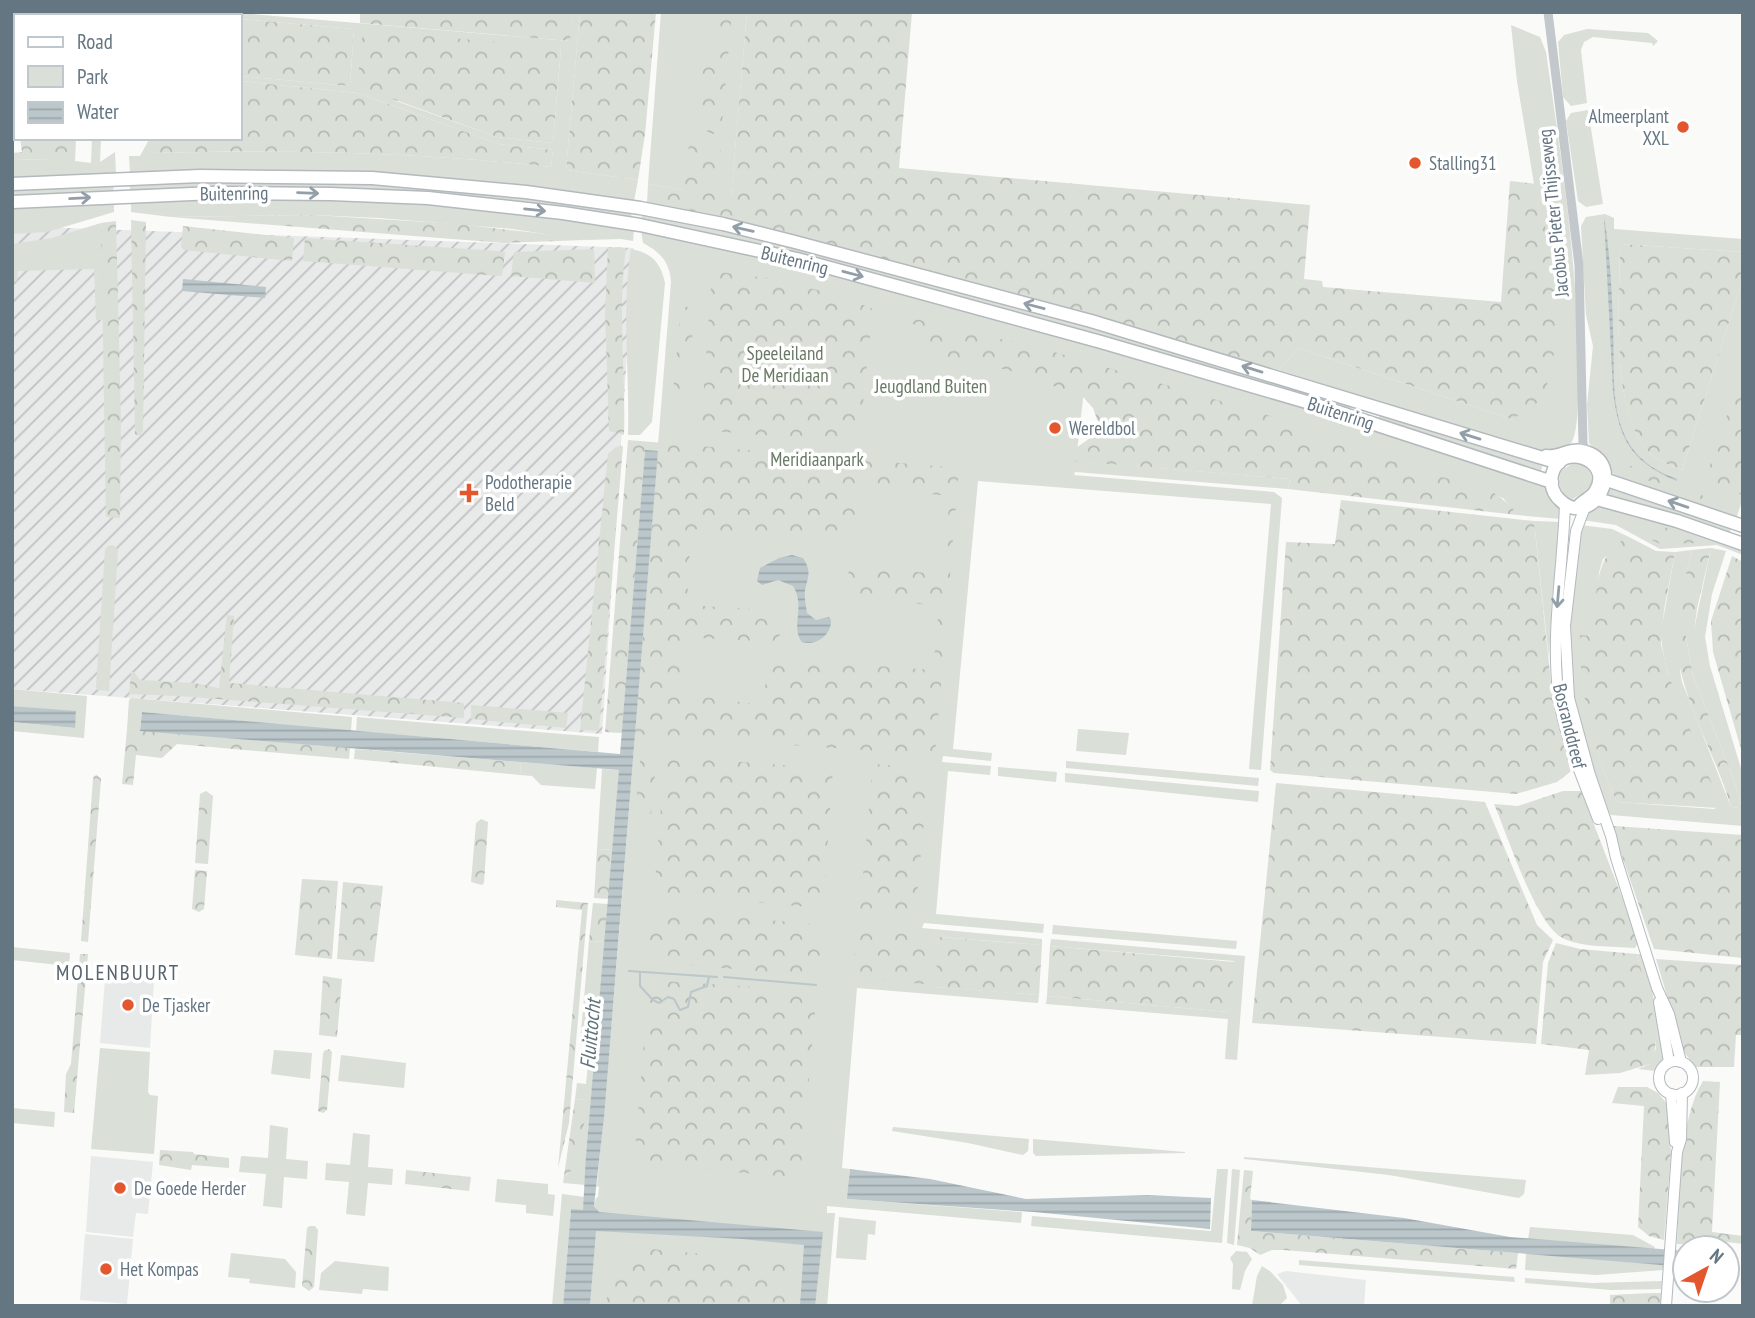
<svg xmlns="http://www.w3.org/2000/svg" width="1755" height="1318" viewBox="0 0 1755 1318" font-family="'PT Sans Narrow',sans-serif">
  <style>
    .built { fill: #e8e9e9 }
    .industrial { fill: url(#industrial-furrows) }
    .green { fill: #dadfd7; fill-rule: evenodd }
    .forest { fill: url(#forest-crowns); fill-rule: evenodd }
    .water { fill: url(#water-rules) }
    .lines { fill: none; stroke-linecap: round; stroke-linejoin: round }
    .stream { stroke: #bbc7cb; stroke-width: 2 }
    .secondary-casing { stroke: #b3babf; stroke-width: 12 }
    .trunk-casing { stroke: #b4b9bd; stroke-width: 15 }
    .tertiary { stroke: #c3c8cc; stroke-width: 9 }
    .secondary { stroke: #fff; stroke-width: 10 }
    .trunk { stroke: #fff; stroke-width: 12 }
    .oneway { stroke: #939fa8 }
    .poi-dot { fill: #e4572e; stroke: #fff; stroke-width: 2.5 }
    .labels { text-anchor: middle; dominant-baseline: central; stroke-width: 7; stroke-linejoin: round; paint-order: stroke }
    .poi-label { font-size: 19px; fill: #657683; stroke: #fff; text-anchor: start }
    .street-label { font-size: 19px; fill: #657683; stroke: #fff }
    .park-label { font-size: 19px; fill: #687a64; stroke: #fff }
    .neighbourhood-label { font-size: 21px; letter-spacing: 2px; fill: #57646e; stroke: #fff }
    .water-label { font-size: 21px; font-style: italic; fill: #60757c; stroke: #fff }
  </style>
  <defs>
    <pattern id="industrial-furrows" width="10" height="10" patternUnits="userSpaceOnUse" patternTransform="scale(1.75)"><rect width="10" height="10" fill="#e8e9e9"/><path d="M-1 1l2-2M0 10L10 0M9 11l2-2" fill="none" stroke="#c0c1c2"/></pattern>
    <pattern id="forest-crowns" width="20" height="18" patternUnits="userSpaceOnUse" patternTransform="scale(1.75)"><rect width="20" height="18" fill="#dadfd7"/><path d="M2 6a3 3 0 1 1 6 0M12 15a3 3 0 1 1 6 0" fill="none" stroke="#b4b9b4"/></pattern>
    <pattern id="water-rules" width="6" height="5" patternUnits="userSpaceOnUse" patternTransform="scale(1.75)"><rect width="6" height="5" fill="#bbc7cb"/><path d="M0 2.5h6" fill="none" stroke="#9ca6aa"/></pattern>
  </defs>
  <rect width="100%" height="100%" fill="#fafaf8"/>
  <g class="built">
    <path d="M155,965L150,1048L100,1043L106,966Z"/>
    <path d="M91,1156L153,1162L148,1214L136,1213L133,1237L86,1232Z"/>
    <path d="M85,1234L133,1239L127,1304L80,1300Z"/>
    <path d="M1286,1271L1366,1280L1364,1306H1302L1277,1274Z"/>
  </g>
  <g class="industrial">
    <path d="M12,12H131L127,16H16V66H12Z"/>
    <path d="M12,226L634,248L602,734L12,689Z"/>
  </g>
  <g class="green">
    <path d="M158,12H229L569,41L572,12H580L566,170L638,180L634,201C466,173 299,165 130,173L129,156H140L150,138H159L152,153C285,149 418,152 551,167L553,150L499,144L358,93L240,81V76L350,86L354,29L240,19V16H198ZM561,48L553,143L497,137L396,101Z"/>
    <path d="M661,12H747L731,198L648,184Z"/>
    <path d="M1511,25L1540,37L1546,52C1562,164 1580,276 1578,391C1578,403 1578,433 1571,443C1563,454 1548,453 1537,451L1279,370L1298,348L1511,419L1537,184H1534L1517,81Z"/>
    <path d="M1587,29L1648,33L1658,41L1653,46L1652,43L1593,37L1584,42L1581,50L1587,103L1571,106L1563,97L1558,42L1564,35Z"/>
    <path d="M1588,110L1603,204L1586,207L1578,201L1566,121L1571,113Z"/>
    <path d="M68,138H76L75,161L91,163L92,138H101L100,162L115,152L116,174L12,178V160L54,159L47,152Z"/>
    <path d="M226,179L418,184L632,211L631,218L462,196L394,190L262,187L130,190V182Z"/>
    <path d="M113,185L114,192L12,197V189Z"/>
    <path d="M267,195L458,205L634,229L633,241L621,239L585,240L512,229L379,218L314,215L171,217L131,212V199Z"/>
    <path d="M114,201V212L47,232L12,234V206Z"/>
    <path d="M642,212C882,259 1117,334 1352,402L1349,411L641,222Z"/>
    <path d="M1605,214L1614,218V229L1743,239V252L1620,244C1620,300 1609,410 1649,452C1658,462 1670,465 1682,470L1743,278V498L1736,519L1615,476L1589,443L1587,405L1593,346L1586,315L1581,226L1586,217Z"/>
    <path d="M101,223L103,320H96L94,269L18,271L17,281L12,282V244L52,238Z"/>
    <path d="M641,230L805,265L1048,333L1276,398L1545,485L1561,513V519L1517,515L1503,498L1272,424L1270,416L1087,363L1076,461L1290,479L1288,489L1075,472L1074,475L1274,492L1282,498L1261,770L1249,769L1271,504L978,481L953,749L992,753L991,761L943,756L942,762L991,766L990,775L948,771L936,914L1044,924L1043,933L924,923L922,928L1042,939V945L940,937L936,987L1039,995L1038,1003L857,988L842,1168L850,1169L848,1199L1022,1212L1021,1223L827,1206V1213H835L827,1306H590L597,1210L594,1206L596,1198L598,1197L599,1187L597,1186L617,959L671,282C670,262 660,252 643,243Z"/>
    <path d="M631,249C652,253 661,263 665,283L652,422L640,435H628C630,373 621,310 631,249Z"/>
    <path d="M1381,411L1543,463L1540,475L1469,453L1432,436L1378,419Z"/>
    <path d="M1573,463C1587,463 1599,478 1587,491C1583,495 1577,495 1573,499C1560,494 1557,484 1561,471Z"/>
    <path d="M1609,484L1732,525L1729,535L1606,496L1605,494Z"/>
    <path d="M1600,504L1614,505L1743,548V555L1717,545L1660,549L1616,525L1582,520L1584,514Z"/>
    <path d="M1534,521L1562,522L1552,598L1549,659Z"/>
    <path d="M1581,525L1612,529L1629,537L1603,559L1599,572L1594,636L1580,635C1583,696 1591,746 1617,802L1714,809L1718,807L1719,803C1700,757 1662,680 1661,632L1675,552L1692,550L1685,578L1694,630L1711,548L1726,551L1712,594L1705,637L1710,666L1743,775V826L1611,815L1605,808L1573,700L1568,633ZM1686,636L1693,676L1734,780L1742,808L1731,807L1682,682L1680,671Z"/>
    <path d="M113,545L118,550L109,691L97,690L96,687L105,550L108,546Z"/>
    <path d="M12,689L87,696L84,738L12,731V722L74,728L76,712L12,706Z"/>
    <path d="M131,698L352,717L351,731L142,712L140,731L127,729L129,700Z"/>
    <path d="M357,717L599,737L598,752L356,731Z"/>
    <path d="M1078,729L1129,733L1126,755L1076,751Z"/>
    <path d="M1066,761L1259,778L1258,786L1066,768Z"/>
    <path d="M521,762L597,768L595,789L541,785L532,776L520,775Z"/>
    <path d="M998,767L1057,772L1056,782L998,776Z"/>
    <path d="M602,769L620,770L613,850L597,849Z"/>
    <path d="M1065,773L1259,791L1258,802L1065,782Z"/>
    <path d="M1053,925L1237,941L1236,949L1052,934Z"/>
    <path d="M1051,939L1245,956L1237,1060L1225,1059L1228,1019L1046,1004L1047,996L1229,1012L1234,961L1050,946Z"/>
    <path d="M589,941L605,942L600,999L584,998Z"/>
    <path d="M12,947L70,953L69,966L12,960Z"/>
    <path d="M1637,954H1642L1651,984L1665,1058L1656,1071L1638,1069L1650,1064L1656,1048L1655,1036Z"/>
    <path d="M581,1031L597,1032L586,1155V1185L563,1183L564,1176L568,1174L585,1100L575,1099L577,1083L586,1084L590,1045L580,1044Z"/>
    <path d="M100,1048L150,1052L148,1092L150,1095L158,1096L154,1154L91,1149Z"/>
    <path d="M274,1050L312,1053L310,1079L271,1074Z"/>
    <path d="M341,1055L406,1063L404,1088L338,1081Z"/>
    <path d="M12,1108L55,1112L54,1127L12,1123Z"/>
    <path d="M270,1125L288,1128L286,1159L308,1161L307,1179L284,1177L282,1208L263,1206L266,1174L239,1172L241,1156L268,1158Z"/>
    <path d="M893,1127L1029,1139L1028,1151L1023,1155L968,1143L892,1131Z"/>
    <path d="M353,1133L370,1135L368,1167L393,1169L392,1185L368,1183L365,1216L346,1214L349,1182L325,1180L326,1163L350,1165Z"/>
    <path d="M1033,1139L1185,1152V1153L1036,1156L1033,1153Z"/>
    <path d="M1244,1157L1526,1180L1524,1194L1519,1198L1389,1175L1244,1159Z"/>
    <path d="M1217,1169H1228L1222,1243L1031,1226L1032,1216L1211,1231Z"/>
    <path d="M1232,1169L1240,1170L1234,1245L1227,1243Z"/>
    <path d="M497,1179L548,1184V1194L555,1195L553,1216L526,1213V1205L495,1202Z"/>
    <path d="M562,1194L585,1197L583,1210H571L563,1306H552Z"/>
    <path d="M839,1217L876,1221L875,1235L868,1234L866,1260L836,1258Z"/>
    <path d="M1530,1227L1633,1235L1655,1247L1654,1249L1528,1239Z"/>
    <path d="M1236,1251L1247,1252L1252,1259L1245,1271L1240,1290L1232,1289L1233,1264L1230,1258Z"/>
    <path d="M231,1253L285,1259L296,1272L295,1288L249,1283L250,1279L228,1277Z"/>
    <path d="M1526,1253L1663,1265V1270L1596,1275L1525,1270Z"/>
    <path d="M1299,1260L1514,1277L1515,1282L1299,1265Z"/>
    <path d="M335,1261L389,1267L388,1291L363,1289L362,1294L319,1290L321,1273Z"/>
    <path d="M1262,1266L1271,1272L1283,1285L1287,1298L1279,1306H1252L1257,1276Z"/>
    <path d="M1525,1278L1592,1283L1662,1281L1661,1289L1611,1290L1525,1283Z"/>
  </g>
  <g class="forest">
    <path d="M360,12H572L570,41L360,23Z"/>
    <path d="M580,12H656L645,134L638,180L566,170Z"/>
    <path d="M699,12H732L730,32H714L703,28Z"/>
    <path d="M747,12H912L899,168L1310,205L1304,279L1322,281L1323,287L1501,302L1510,181L1537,184C1548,238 1565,324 1549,377C1547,384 1546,392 1542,397C1534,408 1523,414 1511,419L1298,348L1279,370L936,273L647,203L648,184L684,190L689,144L697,140L721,144L717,195L731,197Z"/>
    <path d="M240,19L354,29L350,86L240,76Z"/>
    <path d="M363,30L561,48L553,143L497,137L357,86Z"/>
    <path d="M705,43L729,46L721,135C712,134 705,133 702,124V84Z"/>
    <path d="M240,81L358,93L499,144L553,150L551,167C418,152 285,149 151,153L159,138H240Z"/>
    <path d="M20,138H68L67,152H48L55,159L12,160V153L22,152Z"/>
    <path d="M314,215L458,224L573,237L585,240L504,243L171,217Z"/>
    <path d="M131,220L146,222L143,431L140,436L135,434Z"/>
    <path d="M116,221L121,422L120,518L106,517L101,223Z"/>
    <path d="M183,226L294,238L292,261L184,250L181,247Z"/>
    <path d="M305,238L497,251L505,252L502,275L499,276L303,261Z"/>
    <path d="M1620,244L1743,252V278L1682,470C1670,465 1658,462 1649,452C1609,411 1620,300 1620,244Z"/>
    <path d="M619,247L626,248C617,310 626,372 624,435L609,431L605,311L608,248Z"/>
    <path d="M594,249L595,283L511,276L514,252Z"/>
    <path d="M712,271L775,279L844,297L873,309L1044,349L1271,416L1273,424L1494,493L1511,506L1517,515L1288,489L1290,479L1072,461L1076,448L1093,436L1098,422L1093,408L1083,397L1016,372L923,351V326L872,316L859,443L701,430Z"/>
    <path d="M681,306L695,308L690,362L676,361Z"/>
    <path d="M675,372L689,374L684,413L671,412Z"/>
    <path d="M1736,389L1743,390V495L1705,480Z"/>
    <path d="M628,440L959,468L935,755L635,734L658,452L645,450L622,733L605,732ZM859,487L950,496L942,575L850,564L845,592L939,607L933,670L783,659L769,669L761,705L682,694L668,699V689L681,671L685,637L773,642C783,635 785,626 779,616L768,610L687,605L691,529L847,538L854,530Z"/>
    <path d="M623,446L599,731L580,730L608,454L616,447Z"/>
    <path d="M1619,461L1713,500V505C1696,498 1679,489 1662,484C1642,478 1627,479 1613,462Z"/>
    <path d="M1341,500L1534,521L1553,702L1572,766L1570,772L1557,782L1516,794L1274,773L1270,770L1286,542L1335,544Z"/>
    <path d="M1655,524L1695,537V543L1660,544L1640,534Z"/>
    <path d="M1629,537L1656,551L1675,552L1664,610L1661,644L1668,674L1720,804L1718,808L1617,802C1593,750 1579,693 1580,635L1594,636C1597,601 1591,553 1629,537Z"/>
    <path d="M1711,548L1697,609L1694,631L1680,617L1685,578L1692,550Z"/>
    <path d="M1732,556L1743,562V756L1713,652L1711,621Z"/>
    <path d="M227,615L234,616L229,683L464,703V718L179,696L129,694L131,672H134L140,680L194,683L219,688Z"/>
    <path d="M1675,625L1686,636L1693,676L1734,780L1742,808L1731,807C1712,743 1676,695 1675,625Z"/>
    <path d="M471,705L568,713L566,728L471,719Z"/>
    <path d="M127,729L350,748L349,759L177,744L162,758L136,755L133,785L122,784Z"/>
    <path d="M355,749L521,762L520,775L354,759Z"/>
    <path d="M641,753L657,754L650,824L634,822Z"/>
    <path d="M665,756L833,769L823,908L654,894Z"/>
    <path d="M873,764L929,768L915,916L860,910Z"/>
    <path d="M97,775L101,779L88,942L81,941L93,779L94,776Z"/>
    <path d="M1276,783L1485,802L1537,925L1553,940L1543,962L1536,1044L1252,1023Z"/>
    <path d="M206,791L213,796L208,864L195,863L200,794Z"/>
    <path d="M1563,791H1581L1639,941L1635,948C1615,946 1578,948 1561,937C1535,922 1507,834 1494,804L1518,806Z"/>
    <path d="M481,819L488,822L484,883L482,885L471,882L476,823Z"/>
    <path d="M1614,826L1743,835V958L1654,949L1615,836Z"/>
    <path d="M597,849L613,850L609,899L594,898Z"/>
    <path d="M195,870L207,871L204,909L199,912L192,909Z"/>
    <path d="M302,879L338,881L332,959L295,955Z"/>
    <path d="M343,882L383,886L374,962L337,959Z"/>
    <path d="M556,900L588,903L569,1123L558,1168L582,910L556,907Z"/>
    <path d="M593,903L609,904L605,942L589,941Z"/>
    <path d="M651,910L824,925L820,977L646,961Z"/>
    <path d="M856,929L928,936L924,984L853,978Z"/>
    <path d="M939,937L1042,945L1039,995L935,987Z"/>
    <path d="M1556,943L1580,949L1637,954C1643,983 1666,1038 1650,1064L1620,1073L1585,1075L1589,1050L1541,1044L1548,963Z"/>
    <path d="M1050,946L1235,962L1229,1012L1047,996Z"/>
    <path d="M80,954H88L74,1113L64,1112L66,1074L71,1064Z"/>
    <path d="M1656,959L1743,965V1035H1736L1734,1067H1695L1684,1052Z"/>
    <path d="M323,976L342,979L337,1037L319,1035Z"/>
    <path d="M649,980L817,991L800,1178L634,1163Z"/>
    <path d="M584,998L600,999L597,1032L581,1031Z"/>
    <path d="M329,1049L332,1052L327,1110L323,1113L318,1111L323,1054L324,1051Z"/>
    <path d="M1703,1081L1720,1082L1712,1232L1743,1236V1244L1727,1242L1712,1246L1677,1244C1680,1196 1678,1122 1703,1081Z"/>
    <path d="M1618,1087H1647L1658,1093L1668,1105L1671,1152L1664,1240L1649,1236L1638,1227L1644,1106L1612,1103Z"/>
    <path d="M575,1099L585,1100C583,1124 588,1163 564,1176Z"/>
    <path d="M160,1150L193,1152L194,1154L229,1158V1168L192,1165L191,1170L159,1165Z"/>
    <path d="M406,1170L471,1177L469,1191L405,1184Z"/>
    <path d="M1244,1170L1253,1171L1250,1199L1252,1200L1251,1231L1518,1253L1516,1269L1284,1250H1272L1260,1255L1250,1248L1237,1245Z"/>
    <path d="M310,1226H315L318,1230L314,1287L309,1291L302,1286L307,1228Z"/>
    <path d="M640,1248L789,1262L786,1306H606L611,1260L638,1262Z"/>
    <path d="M1652,1293H1661L1660,1306H1610V1295Z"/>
  </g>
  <g class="water">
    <path d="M1604,216C1610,253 1612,292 1613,329C1615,367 1609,412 1630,445C1642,463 1658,472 1677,479V481C1631,462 1619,440 1613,391Z"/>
    <path d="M183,279L266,287L265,298L182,291Z"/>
    <path d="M645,450L658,451L604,1117L594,1206L599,1212L823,1232L815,1306H800L804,1245L742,1239L596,1231L590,1306H563L571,1209L583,1210L586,1155L619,770L140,731L142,712L620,754Z"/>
    <path d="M792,555L803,558C812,572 808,576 805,590C804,598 806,606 807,613L816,620L829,617L831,620C832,634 816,647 802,642C790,627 806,607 793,586L778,580L762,585L757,581L760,568L779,558Z"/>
    <path d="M12,706L76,711L75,728L12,722Z"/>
    <path d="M850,1169L930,1179L1026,1199L1147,1195L1211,1198L1210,1229L1034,1212L847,1199Z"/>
    <path d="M1252,1200L1404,1218L1510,1237L1685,1251V1267L1251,1231Z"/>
  </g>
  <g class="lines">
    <g class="stream">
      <path d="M629,971L717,977"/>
      <path d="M640,972V986L653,1000L659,1003L668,997L674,999L680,1010L688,1007L691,992L707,986L709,977"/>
      <path d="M724,977L816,985"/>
    </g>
    <defs>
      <g id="secondary">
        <path d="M1565,504C1563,567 1551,629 1558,692C1563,735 1583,779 1598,819"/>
        <path d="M1585,507L1576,531L1565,626L1569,698L1590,775L1611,836L1616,858L1657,988L1669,1014L1681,1062"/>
        <path d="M1659,1002L1669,1062"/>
        <circle cx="1676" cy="1078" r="17"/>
        <path d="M1671,1094L1675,1142"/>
        <path d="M1666,1306L1677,1152L1681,1139L1682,1093"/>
      </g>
      <g id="trunk">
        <path d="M12,184L200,176L372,178L526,192L640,208L723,224L795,242L1091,321L1559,463"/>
        <path d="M12,202L214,193L331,194L428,198L563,213L640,225L797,259L1101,342L1310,403L1552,482"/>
        <path d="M1546,456C1559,458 1569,448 1582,451C1630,461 1593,532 1560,500C1553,494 1550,484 1552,475C1560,440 1613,460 1596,490C1592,499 1582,500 1577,508"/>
        <path d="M1601,478L1743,526"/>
        <path d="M1597,499L1677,521L1743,544"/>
      </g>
    </defs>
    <use href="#secondary" class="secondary-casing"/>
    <use href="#trunk" class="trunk-casing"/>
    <path class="tertiary" d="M1548,12L1579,265L1583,444L1587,452"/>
    <use href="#secondary" class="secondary"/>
    <use href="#trunk" class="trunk"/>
  </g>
  <defs><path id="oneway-shaft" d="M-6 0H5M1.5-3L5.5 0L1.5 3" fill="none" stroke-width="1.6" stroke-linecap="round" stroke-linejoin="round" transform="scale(1.75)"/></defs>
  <g class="oneway">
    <use href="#oneway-shaft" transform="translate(308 193) rotate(2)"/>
    <use href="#oneway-shaft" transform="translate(80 198) rotate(-3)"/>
    <use href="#oneway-shaft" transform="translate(535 210) rotate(6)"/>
    <use href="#oneway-shaft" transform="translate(743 229) rotate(-167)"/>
    <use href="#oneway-shaft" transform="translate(853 274) rotate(15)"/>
    <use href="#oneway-shaft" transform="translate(1034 306) rotate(-165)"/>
    <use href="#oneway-shaft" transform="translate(1252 369) rotate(-163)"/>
    <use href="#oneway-shaft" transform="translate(1470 436) rotate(-163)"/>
    <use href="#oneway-shaft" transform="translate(1678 504) rotate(-161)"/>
    <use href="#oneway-shaft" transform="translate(1558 597) rotate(95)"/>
  </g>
  <g class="poi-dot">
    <circle cx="1683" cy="127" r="7"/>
    <circle cx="1415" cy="163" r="7"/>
    <circle cx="1055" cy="428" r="7"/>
    <path d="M465.5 482.5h7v7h7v7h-7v7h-7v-7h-7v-7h7z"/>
    <circle cx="128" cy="1005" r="7"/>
    <circle cx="120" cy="1188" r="7"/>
    <circle cx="106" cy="1269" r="7"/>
  </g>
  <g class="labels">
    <g class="poi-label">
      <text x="1669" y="116" text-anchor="end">Almeerplant<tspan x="1669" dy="22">XXL</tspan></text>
      <text x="1429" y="163">Stalling31</text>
      <text x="1069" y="428">Wereldbol</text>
      <text x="485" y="482">Podotherapie<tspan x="485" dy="22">Beld</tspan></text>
      <text x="142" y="1005">De Tjasker</text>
      <text x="134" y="1188">De Goede Herder</text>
      <text x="120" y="1269">Het Kompas</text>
    </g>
    <g class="street-label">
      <text transform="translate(234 193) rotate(-1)">Buitenring</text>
      <text transform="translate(1553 213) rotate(-96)">Jacobus Pieter Thijsseweg</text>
      <text transform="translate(795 260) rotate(14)">Buitenring</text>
      <text transform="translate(1341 413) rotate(18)">Buitenring</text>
      <text transform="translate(1570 726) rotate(76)">Bosranddreef</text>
    </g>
    <g class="park-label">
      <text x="785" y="353">Speeleiland<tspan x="785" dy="22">De Meridiaan</tspan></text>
      <text x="931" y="386">Jeugdland Buiten</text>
      <text x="817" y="459">Meridiaanpark</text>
    </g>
    <g class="neighbourhood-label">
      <text x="118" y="972">MOLENBUURT</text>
    </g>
    <g class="water-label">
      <text transform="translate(590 1034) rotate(-85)">Fluittocht</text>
    </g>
  </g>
  <rect width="1755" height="1318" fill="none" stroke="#657683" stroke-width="28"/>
  <rect x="14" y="14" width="228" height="126" fill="#ffffff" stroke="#c1c8cd" stroke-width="2"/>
  <rect x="28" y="37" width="35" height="10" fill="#ffffff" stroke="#c1c8cd" stroke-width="2"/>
  <text x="77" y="49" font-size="21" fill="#657683">Road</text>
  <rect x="28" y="66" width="35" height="21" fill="#dadfd7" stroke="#c1c8cd" stroke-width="2"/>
  <text x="77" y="84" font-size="21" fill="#657683">Park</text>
  <rect x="28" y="102" width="35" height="21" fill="url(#water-rules)" stroke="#c1c8cd" stroke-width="2"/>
  <text x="77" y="119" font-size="21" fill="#657683">Water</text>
  <g transform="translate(1706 1269) rotate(40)"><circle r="33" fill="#ffffff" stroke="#c1c8cd" stroke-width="2"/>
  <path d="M0-5L12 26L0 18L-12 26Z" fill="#e4572e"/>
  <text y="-10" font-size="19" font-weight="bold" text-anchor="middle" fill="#657683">N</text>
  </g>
</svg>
